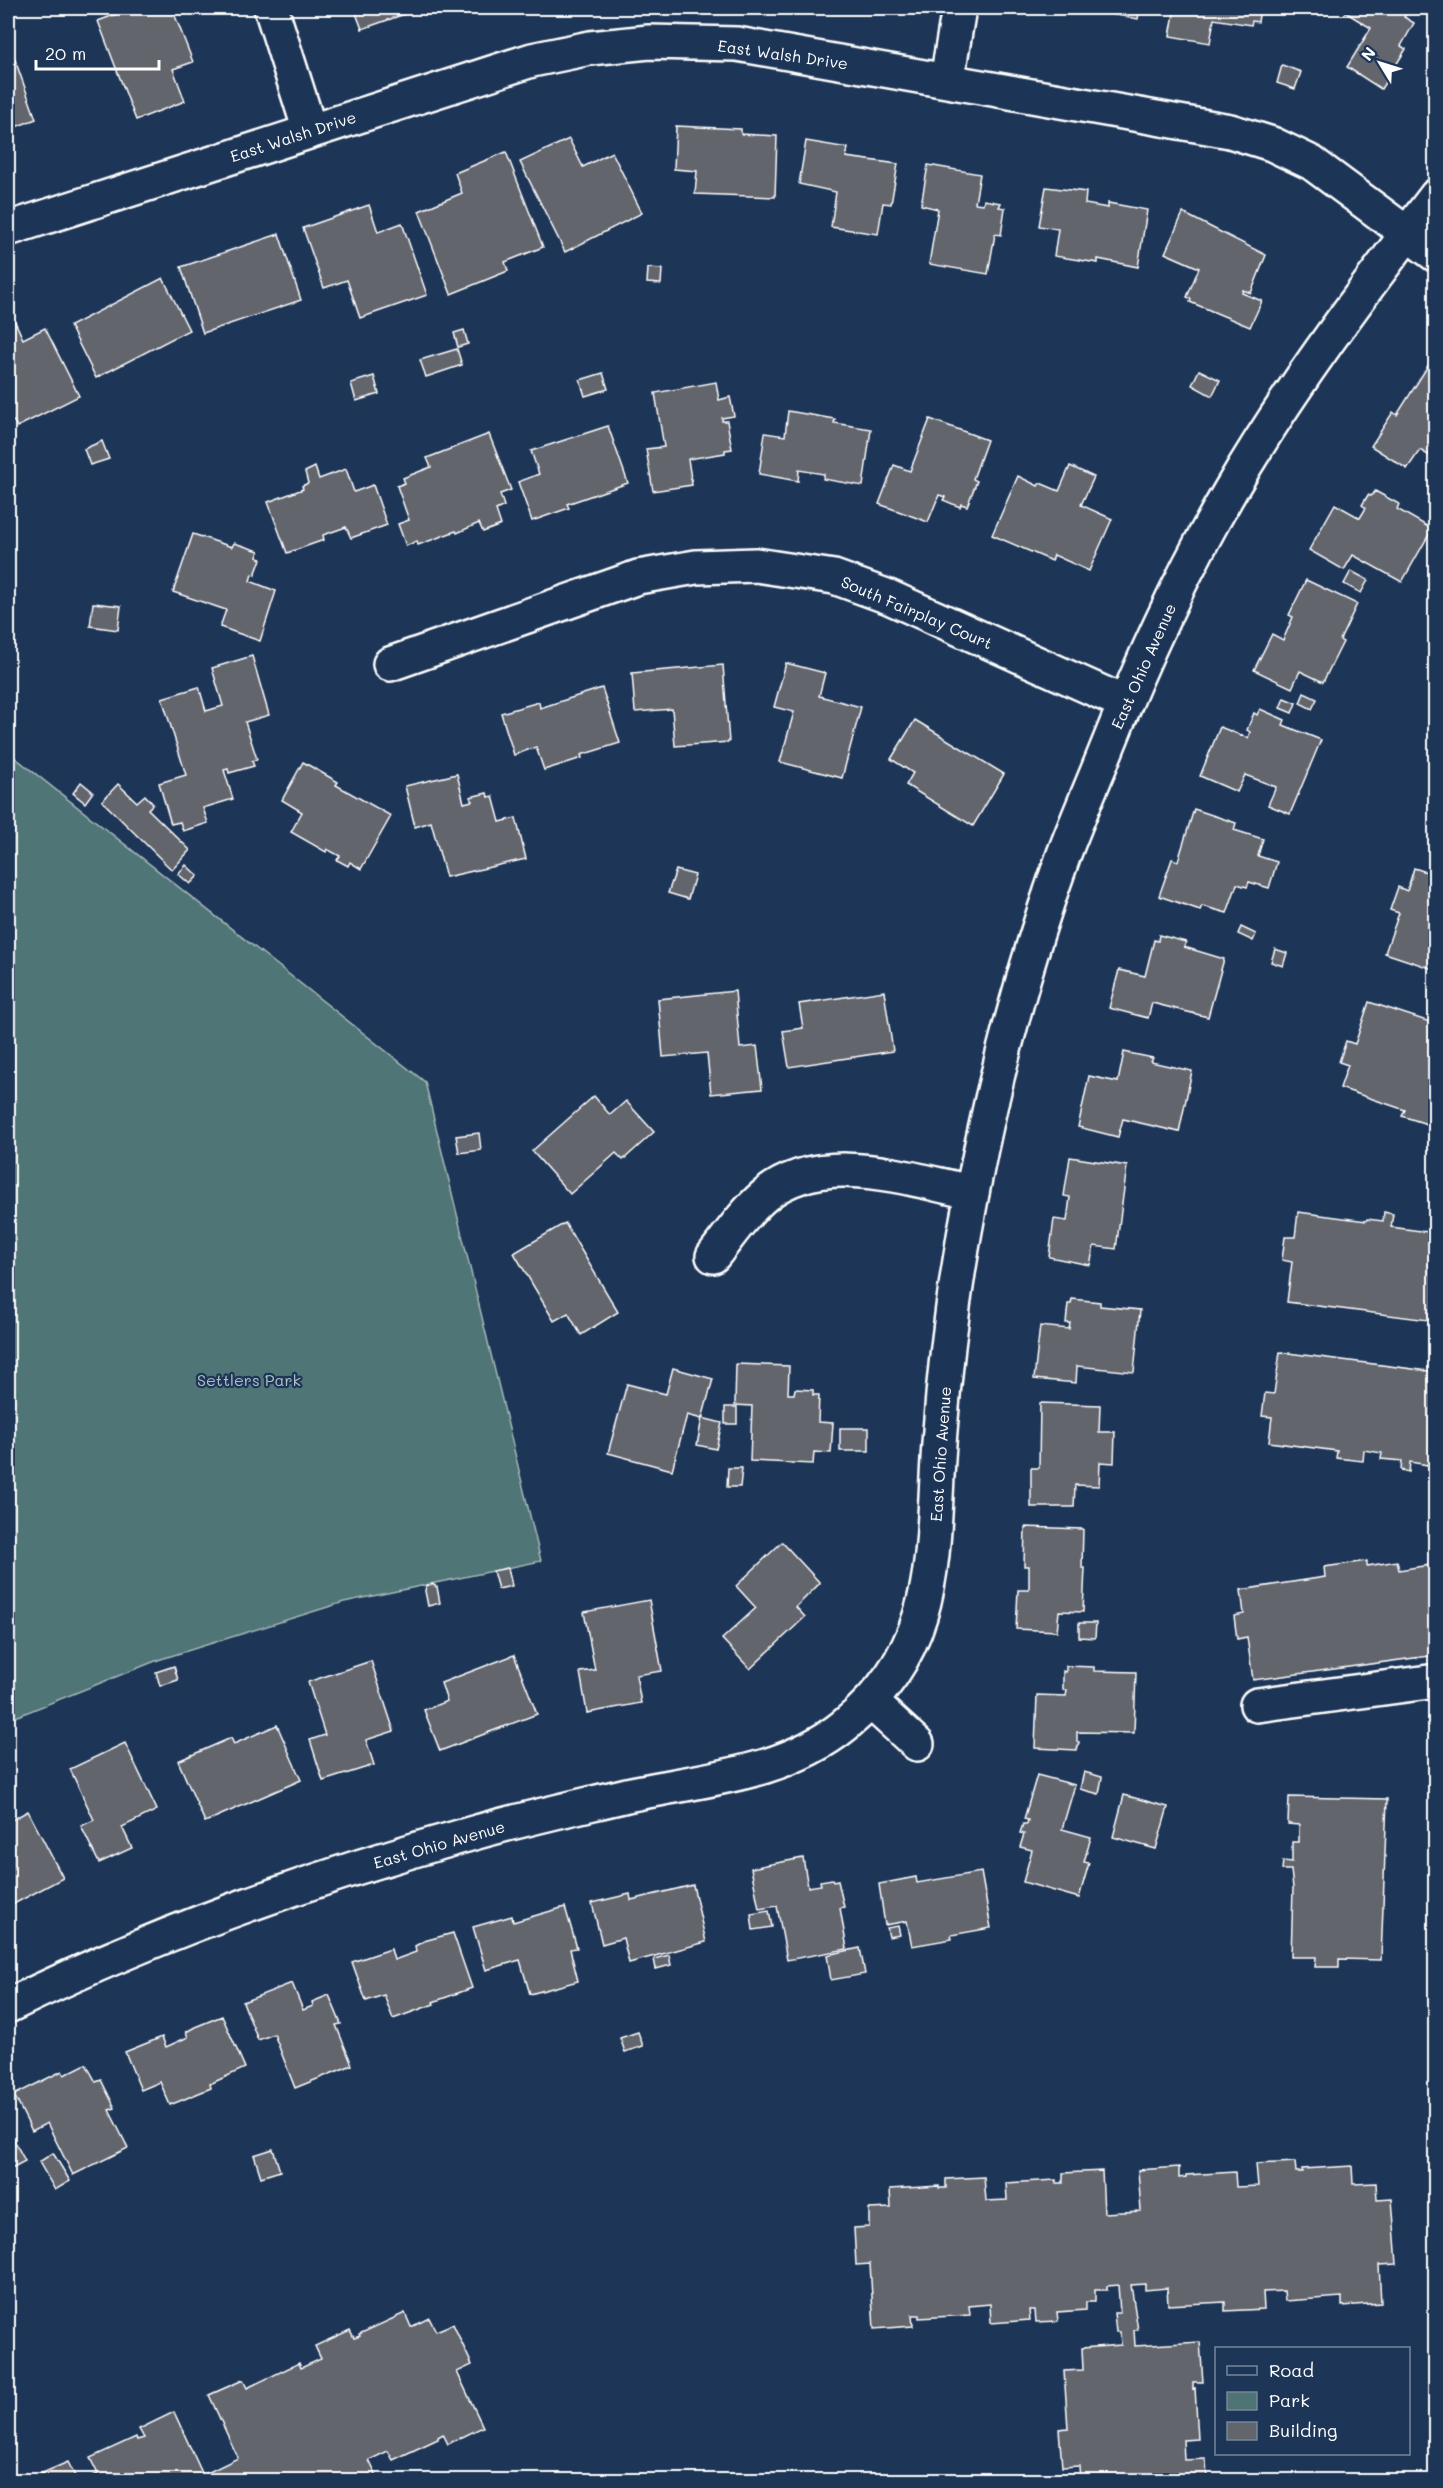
<svg xmlns="http://www.w3.org/2000/svg" width="1443" height="2488" viewBox="0 0 1443 2488" font-family="Mali,sans-serif">
  <style>
    .green { fill: #4f7476; stroke: #a7baba; stroke-width: 1.5 }
    .building { fill: #63656d; stroke: #fff; stroke-width: 1.5 }
    .lines { fill: none; stroke-linecap: round; stroke-linejoin: round }
    .minor-casing { stroke: #fff; stroke-width: 38 }
    .minor { stroke: #1d3557; stroke-width: 33 }
    .labels { text-anchor: middle; dominant-baseline: central; stroke-width: 4.5; stroke-linejoin: round; paint-order: stroke }
    .street-label { font-size: 16px; fill: #fff; stroke: #1d3557 }
    .park-label { font-size: 16px; fill: #b0c0c1; stroke: #1d3557 }
  </style>
  <rect width="100%" height="100%" fill="#1d3557"/>
  <filter id="ink" filterUnits="userSpaceOnUse"><feTurbulence type="fractalNoise" baseFrequency=".0167" numOctaves="2"/><feDisplacementMap in="SourceGraphic" scale="12" xChannelSelector="R" yChannelSelector="G"/><feConvolveMatrix kernelMatrix="1 2 1 2 8 2 1 2 1" color-interpolation-filters="sRGB"/></filter>
  <g filter="url(#ink)">
    <path class="green" d="M8,752L425,1082L541,1561L344,1602L158,1660L8,1720Z"/>
    <g class="building">
      <path d="M133,8H172L193,62L173,69L185,101L136,120L98,21Z"/>
      <path d="M354,8H422L362,29Z"/>
      <path d="M1091,8H1140L1138,19L1099,12L1100,10Z"/>
      <path d="M1175,8H1260L1258,22L1252,21L1251,25L1214,19L1210,43L1170,36Z"/>
      <path d="M1348,8H1410L1404,17L1414,23L1401,46L1406,49L1381,89L1347,67L1371,28L1345,12Z"/>
      <path d="M8,40L36,119L8,130Z"/>
      <path d="M1282,65L1301,72L1295,89L1277,83Z"/>
      <path d="M676,126L741,129V134L777,136L775,197L695,194L697,171L674,169Z"/>
      <path d="M569,139L583,167L612,152L642,213L565,252L520,162Z"/>
      <path d="M806,141L848,148L846,157L898,164L891,204L883,203L878,234L831,227L836,192L799,184Z"/>
      <path d="M506,152L543,247L505,262L508,271L451,294L419,211L462,193L455,173Z"/>
      <path d="M928,165L980,174L975,203L983,204L984,200L1001,203L999,207L1005,208L1001,235L995,234L988,274L929,264L938,209L921,205Z"/>
      <path d="M1046,187L1086,192L1085,204L1108,208V203L1147,210L1138,267L1098,259V263L1054,256L1058,229L1039,226Z"/>
      <path d="M369,205L378,232L402,223L427,295L360,318L347,280L324,288L303,228Z"/>
      <path d="M1183,213L1266,255L1251,293L1243,290L1242,293L1262,301L1250,327L1190,302L1191,299L1187,297L1199,268L1165,253Z"/>
      <path d="M279,234L301,300L203,333L181,267Z"/>
      <path d="M648,268L662,269L661,284L647,283Z"/>
      <path d="M163,278L189,330L96,378L70,326Z"/>
      <path d="M11,313L23,339L45,328L79,396L17,427L14,421L8,425V315Z"/>
      <path d="M464,330L468,344L458,347L454,333Z"/>
      <path d="M457,349L462,365L426,377L420,360Z"/>
      <path d="M1431,361L1436,364V460L1420,450L1407,469L1371,446L1393,412L1397,415Z"/>
      <path d="M1199,370L1220,380L1212,396L1192,385Z"/>
      <path d="M603,373L608,389L585,396L580,380Z"/>
      <path d="M374,376L379,394L356,401L351,383Z"/>
      <path d="M716,382L719,400L730,397L734,416L722,418V421H727L732,449L725,450V453L688,459L692,485L653,491L646,449L664,447L655,393Z"/>
      <path d="M788,411L835,419L834,423L871,429L863,486L823,479L824,474L799,470L798,481L759,474L765,433L785,436Z"/>
      <path d="M930,419L987,440L973,479L977,481L967,506L961,504L960,507L943,500L945,497L939,495L928,522L879,504L894,465L910,471Z"/>
      <path d="M608,426L628,483L567,504L569,508L532,521L518,482L539,474L531,451Z"/>
      <path d="M489,434L511,490L500,494L504,506L496,510L501,525L483,532L479,523L457,533L456,531L418,545L417,541L406,546L398,524L409,520L397,486L405,483L403,478L431,467L427,458Z"/>
      <path d="M102,441L109,459L90,465L84,449Z"/>
      <path d="M1070,466L1094,477L1081,505L1112,519L1089,571L1054,555L1052,561L992,535L1018,476L1038,486L1040,483L1059,491Z"/>
      <path d="M315,467L319,479L346,469L354,492L373,485L387,525L351,538L346,527L323,535L324,540L287,553L268,502L303,489L302,486L308,483L305,472Z"/>
      <path d="M1375,491L1399,504L1397,509L1432,529L1402,582L1353,555L1344,570L1309,550L1335,504L1360,518L1366,508L1362,505L1368,495L1371,496Z"/>
      <path d="M193,534L232,547L234,543L259,551L257,557L261,559L255,575L252,574L250,581L276,591L260,641L220,627L226,610L173,592Z"/>
      <path d="M1351,571L1368,580L1361,593L1344,584Z"/>
      <path d="M1306,580L1357,604L1340,640L1343,642L1323,682L1300,671L1292,688L1254,670L1272,634L1283,640L1293,617L1289,615Z"/>
      <path d="M93,603L121,606L118,630L90,626Z"/>
      <path d="M252,656L269,715L245,722L257,759L252,761L254,766L229,773L228,769L224,770L233,799L203,808L208,823L183,831L180,822L171,824L159,783L186,775L162,698L199,687L206,711L223,706L212,668Z"/>
      <path d="M786,663L825,673L819,696L861,707L842,778L780,762L794,712L774,707Z"/>
      <path d="M723,665L729,742L675,746L672,709L635,712L632,673Z"/>
      <path d="M602,688L620,743L581,755L582,758L544,770L536,747L514,755L501,713L539,702L540,708Z"/>
      <path d="M1304,693L1317,699L1312,709L1300,703Z"/>
      <path d="M1284,698L1296,703L1292,713L1280,708Z"/>
      <path d="M1260,709L1285,720L1283,725L1321,740L1290,814L1268,805L1276,787L1245,775L1237,792L1200,776L1220,727L1248,738L1250,732L1247,730L1254,713L1257,715Z"/>
      <path d="M915,720L1004,774L973,826L906,785L913,773L891,759Z"/>
      <path d="M303,762L338,782L336,785L391,816L361,869L350,862L348,866L337,860L340,856L327,849L326,852L291,832L302,812L282,800Z"/>
      <path d="M457,774L464,803L472,801L470,797L487,793L488,797L493,796L500,822L516,818L526,859L446,877L431,822L415,827L405,786Z"/>
      <path d="M81,782L93,792L85,803L73,793Z"/>
      <path d="M118,784L137,802L145,795L153,804L148,809L190,850L172,870L102,801Z"/>
      <path d="M1194,809L1236,823L1234,830L1263,839L1258,856L1277,862L1269,888L1249,882L1247,887L1237,884L1227,913L1202,906L1200,910L1159,896L1172,859L1178,861Z"/>
      <path d="M186,865L198,876L190,884L178,874Z"/>
      <path d="M1414,868L1436,875V970L1385,953L1399,913L1390,910L1398,887L1407,891Z"/>
      <path d="M676,870L695,875L688,899L668,893Z"/>
      <path d="M1241,927L1256,934L1253,941L1238,934Z"/>
      <path d="M1159,935L1186,942L1184,947L1224,959L1208,1017L1152,1003L1148,1018L1109,1008L1119,970L1145,976L1154,940L1158,941Z"/>
      <path d="M1275,949L1287,953L1283,966L1271,962Z"/>
      <path d="M735,991L740,1048L757,1046L762,1089L711,1094L707,1053L663,1057L658,999Z"/>
      <path d="M884,991L893,1051L789,1067L783,1031L803,1028L799,1004Z"/>
      <path d="M1369,1002L1436,1024V1116H1433L1430,1125L1402,1116L1405,1110L1340,1088L1348,1065L1339,1062L1346,1041L1355,1044Z"/>
      <path d="M1124,1052L1153,1058L1151,1062L1192,1071L1179,1132L1123,1119L1118,1137L1078,1127L1089,1076L1118,1082Z"/>
      <path d="M594,1096L610,1115L626,1101L654,1132L623,1160L616,1153L570,1194L532,1151Z"/>
      <path d="M479,1133L481,1150L459,1153L456,1136Z"/>
      <path d="M1070,1157L1127,1166L1116,1249L1094,1246L1090,1265L1049,1257L1054,1219L1067,1221L1070,1197L1064,1196Z"/>
      <path d="M1298,1212L1366,1221L1367,1219L1383,1221L1384,1212L1393,1214L1391,1227L1428,1232L1429,1221L1436,1222V1321L1287,1302L1292,1262L1282,1260L1285,1237H1295Z"/>
      <path d="M565,1223L618,1312L581,1335L568,1313L554,1321L514,1253Z"/>
      <path d="M1072,1299L1100,1302V1306L1140,1310L1134,1372L1077,1366L1076,1383L1034,1379L1040,1326L1069,1329L1070,1323H1066L1068,1304H1071Z"/>
      <path d="M1280,1352L1436,1372V1463L1428,1462V1465L1410,1462L1409,1472L1401,1470L1402,1461L1381,1459L1382,1453L1364,1450L1363,1461L1336,1458L1337,1451L1269,1442L1272,1417L1262,1416L1265,1393L1274,1394Z"/>
      <path d="M736,1364L789,1366L788,1394H794L795,1389L813,1390V1395H819L818,1422L833,1423L831,1453L814,1452L813,1464L750,1461L752,1406L735,1405Z"/>
      <path d="M673,1368L713,1379L702,1419L687,1415L672,1470L608,1453L627,1384L666,1394Z"/>
      <path d="M1040,1403L1100,1405L1099,1432H1115L1114,1463L1100,1462L1099,1486L1075,1485L1074,1507H1031V1468H1039Z"/>
      <rect x="725" y="1407" width="12" height="17"/>
      <path d="M702,1418L722,1423L716,1449L697,1445Z"/>
      <rect x="840" y="1428" width="29" height="23"/>
      <path d="M728,1468H742L740,1487H727Z"/>
      <path d="M1025,1527L1083,1529L1082,1568H1085L1083,1612L1059,1611L1057,1631L1016,1629L1018,1590H1029V1566H1024Z"/>
      <path d="M782,1542L820,1583L796,1607L805,1617L750,1669L722,1639L756,1608L736,1586Z"/>
      <path d="M1367,1561V1566L1397,1561L1399,1570L1436,1564V1655L1253,1680L1247,1637L1237,1639L1234,1616L1244,1614L1241,1590L1325,1577L1324,1567Z"/>
      <path d="M508,1568L512,1586L498,1589L493,1571Z"/>
      <path d="M432,1584L437,1587L440,1603L428,1606L425,1591L426,1586Z"/>
      <path d="M649,1600L662,1671L636,1675L641,1703L587,1713L580,1672L595,1670L584,1612Z"/>
      <path d="M1079,1623H1096L1095,1638L1079,1637Z"/>
      <path d="M514,1655L537,1714L440,1751L424,1710L447,1701L441,1683Z"/>
      <path d="M371,1661L394,1731L366,1740L374,1765L323,1781L310,1740L325,1735L308,1682Z"/>
      <path d="M174,1666L178,1680L160,1686L156,1672Z"/>
      <path d="M1066,1666L1094,1667V1671L1136,1672L1134,1733L1077,1732V1742H1079L1077,1750L1035,1748L1037,1695L1066,1696L1067,1690H1063V1671L1066,1672Z"/>
      <path d="M277,1725L301,1780L205,1822L178,1761L231,1738L234,1744Z"/>
      <path d="M125,1743L157,1810L122,1827L132,1848L99,1863L81,1826L94,1820L70,1769Z"/>
      <path d="M1084,1772L1102,1777L1099,1794L1080,1789Z"/>
      <path d="M1037,1775L1075,1785L1062,1829L1091,1837L1084,1862L1089,1863L1079,1898L1023,1882L1032,1850L1020,1847L1024,1834L1020,1833L1023,1824H1027L1028,1820L1024,1819Z"/>
      <path d="M1124,1795L1168,1807L1156,1849L1113,1837Z"/>
      <path d="M1289,1797L1387,1799L1381,1960L1339,1959V1967H1315L1316,1957H1291L1293,1888L1291,1870H1282L1283,1861L1292,1862V1842H1299V1825L1288,1824Z"/>
      <path d="M28,1811L63,1878L8,1907V1822Z"/>
      <path d="M803,1858L808,1887L821,1885L820,1881L832,1879L833,1882L838,1881L844,1907L840,1908L847,1949L787,1960L777,1906L759,1909L751,1868Z"/>
      <path d="M981,1872L991,1928L951,1935L952,1939L912,1946L907,1921L885,1925L879,1884L916,1877L917,1883Z"/>
      <path d="M693,1885L706,1942L629,1963L623,1938L602,1944L592,1903L630,1894L631,1900Z"/>
      <path d="M1434,1893H1436V1962H1432Z"/>
      <path d="M565,1907L577,1948L570,1949L578,1981L530,1994L520,1960L486,1970L473,1927L512,1916L513,1922Z"/>
      <path d="M769,1911L772,1927L753,1930L751,1914Z"/>
      <path d="M898,1926L900,1935L889,1937L887,1928Z"/>
      <path d="M453,1933L472,1988L433,2002L434,2004L393,2019L384,1995L366,2001L352,1962L391,1949L394,1960L416,1952L415,1946L424,1941Z"/>
      <path d="M860,1948L865,1974L831,1980L827,1955Z"/>
      <path d="M669,1955L671,1965L656,1969L654,1959Z"/>
      <path d="M292,1983L303,2010L313,2006L312,2002L329,1995L341,2024L336,2025L352,2065L295,2088L274,2034L258,2040L243,2002Z"/>
      <path d="M222,2016L245,2068L210,2084L211,2088L170,2105L160,2082L141,2090L125,2052L162,2037L166,2047L188,2037L186,2032L195,2027Z"/>
      <path d="M638,2032L643,2046L625,2052L620,2038Z"/>
      <path d="M86,2064L96,2082L101,2080L115,2108L109,2110L128,2148L73,2175L47,2123L32,2131L14,2095L62,2071L64,2075Z"/>
      <path d="M8,2129L25,2161L8,2170Z"/>
      <path d="M273,2149L280,2171L261,2177L254,2155Z"/>
      <path d="M53,2153L70,2181L55,2190L39,2162Z"/>
      <path d="M1295,2162L1296,2172H1302V2169L1352,2166L1353,2184L1376,2183L1377,2200L1392,2199L1397,2264L1379,2265L1381,2303L1342,2306V2297L1285,2301L1284,2291L1263,2292L1264,2309L1225,2311V2302L1168,2305L1167,2288L1145,2290V2284L1131,2285L1138,2330H1134L1135,2346L1200,2342L1203,2382H1193V2389L1195,2388L1198,2439L1183,2440L1184,2460L1206,2459L1207,2480H1080L1079,2466L1062,2467L1059,2429L1068,2428L1064,2371L1083,2370L1082,2348L1121,2345L1120,2332H1116L1114,2313H1120L1118,2285L1107,2286V2290H1095V2302H1086V2310L1057,2312L1058,2321L1036,2322L1035,2310H1029L1030,2320L991,2323L990,2304L969,2306L970,2315L919,2318V2315H912L913,2326L874,2329L870,2264L856,2265L854,2228L869,2227V2209L891,2208L890,2189L939,2186V2188H946V2179L984,2177L986,2201L1007,2200L1006,2183L1056,2180V2183H1063V2173L1102,2171L1104,2213L1141,2211L1138,2170L1179,2167V2178L1186,2177V2175L1235,2172L1236,2187L1258,2186L1256,2164Z"/>
      <path d="M405,2313L411,2327L429,2318L436,2331L453,2324L472,2365L457,2372L483,2427L448,2444L443,2434L438,2437V2439L393,2460L388,2451L369,2460L377,2477L369,2480H83L98,2474L90,2458L136,2437L137,2440L144,2438L139,2429L174,2412L203,2475L238,2458L209,2395L243,2380L247,2388L299,2363L301,2368L321,2359L315,2346L350,2330L354,2338L360,2336L359,2334Z"/>
      <path d="M68,2462L77,2480H35L33,2477Z"/>
    </g>
    <g class="lines">
      <defs>
        <g id="minor">
          <path d="M271,8L310,131"/>
          <path d="M947,80L959,8"/>
          <path d="M8,229L532,60L590,48L649,42L737,44L1230,131L1272,144L1312,163L1436,255"/>
          <path d="M390,664L638,577L696,567L756,565L834,577L889,597L1125,703"/>
          <path d="M713,1256C729,1236 744,1213 764,1196C822,1148 906,1179 972,1192"/>
          <path d="M871,1702L917,1744"/>
          <path d="M1257,1705L1436,1681"/>
          <path d="M8,2006C157,1933 317,1876 477,1832C527,1818 577,1807 627,1795C702,1779 784,1775 845,1725C946,1643 930,1545 940,1431C946,1350 957,1268 973,1188C995,1075 1025,962 1064,854C1076,822 1090,790 1103,758C1139,667 1180,576 1230,491C1290,388 1363,291 1436,196"/>
        </g>
      </defs>
      <use href="#minor" class="minor-casing"/>
      <use href="#minor" class="minor"/>
    </g>
  </g>
  <g class="labels">
    <g class="street-label">
      <text transform="translate(783 54) rotate(8)">East Walsh Drive</text>
      <text transform="translate(293 136) rotate(-18)">East Walsh Drive</text>
      <text transform="translate(917 612) rotate(23)">South Fairplay Court</text>
      <text transform="translate(1143 666) rotate(-66)">East Ohio Avenue</text>
      <text transform="translate(940 1454) rotate(-86)">East Ohio Avenue</text>
      <text transform="translate(439 1844) rotate(-16)">East Ohio Avenue</text>
    </g>
    <g class="park-label">
      <text x="249" y="1379">Settlers Park</text>
    </g>
  </g>
  <rect width="1443" height="2488" fill="none" stroke="#1d3557" stroke-width="30"/>
  <rect x="15" y="15" width="1413" height="2458" fill="none" stroke="#fff" stroke-width="2" filter="url(#ink)"/>
  <rect x="1215" y="2347" width="195" height="108" fill="#1d3557" stroke="#77869a" stroke-width="1.5"/>
  <rect x="1227" y="2366" width="30" height="9" fill="#1d3557" stroke="#77869a" stroke-width="1.5"/>
  <text x="1269" y="2377" font-size="18" fill="#ffffff">Road</text>
  <rect x="1227" y="2392" width="30" height="18" fill="#4f7476" stroke="#77869a" stroke-width="1.5"/>
  <text x="1269" y="2407" font-size="18" fill="#ffffff">Park</text>
  <rect x="1227" y="2422" width="30" height="18" fill="#63656d" stroke="#77869a" stroke-width="1.5"/>
  <text x="1269" y="2437" font-size="18" fill="#ffffff">Building</text>
  <g transform="translate(1380 63) rotate(308)" stroke="#1d3557" stroke-width="4.5" paint-order="stroke">
  <path d="M0-4.5L10 22L0 15L-10 22Z" fill="#ffffff"/>
  <text y="-9" font-size="16" font-weight="bold" text-anchor="middle" fill="#ffffff">N</text>
  </g>
  <path d="M36 60v9h123v-9" fill="none" stroke="#ffffff" stroke-width="3"/>
  <text x="45" y="60" font-size="18" fill="#ffffff" stroke="#1d3557" stroke-width="4.5" paint-order="stroke">20 m</text>
</svg>
